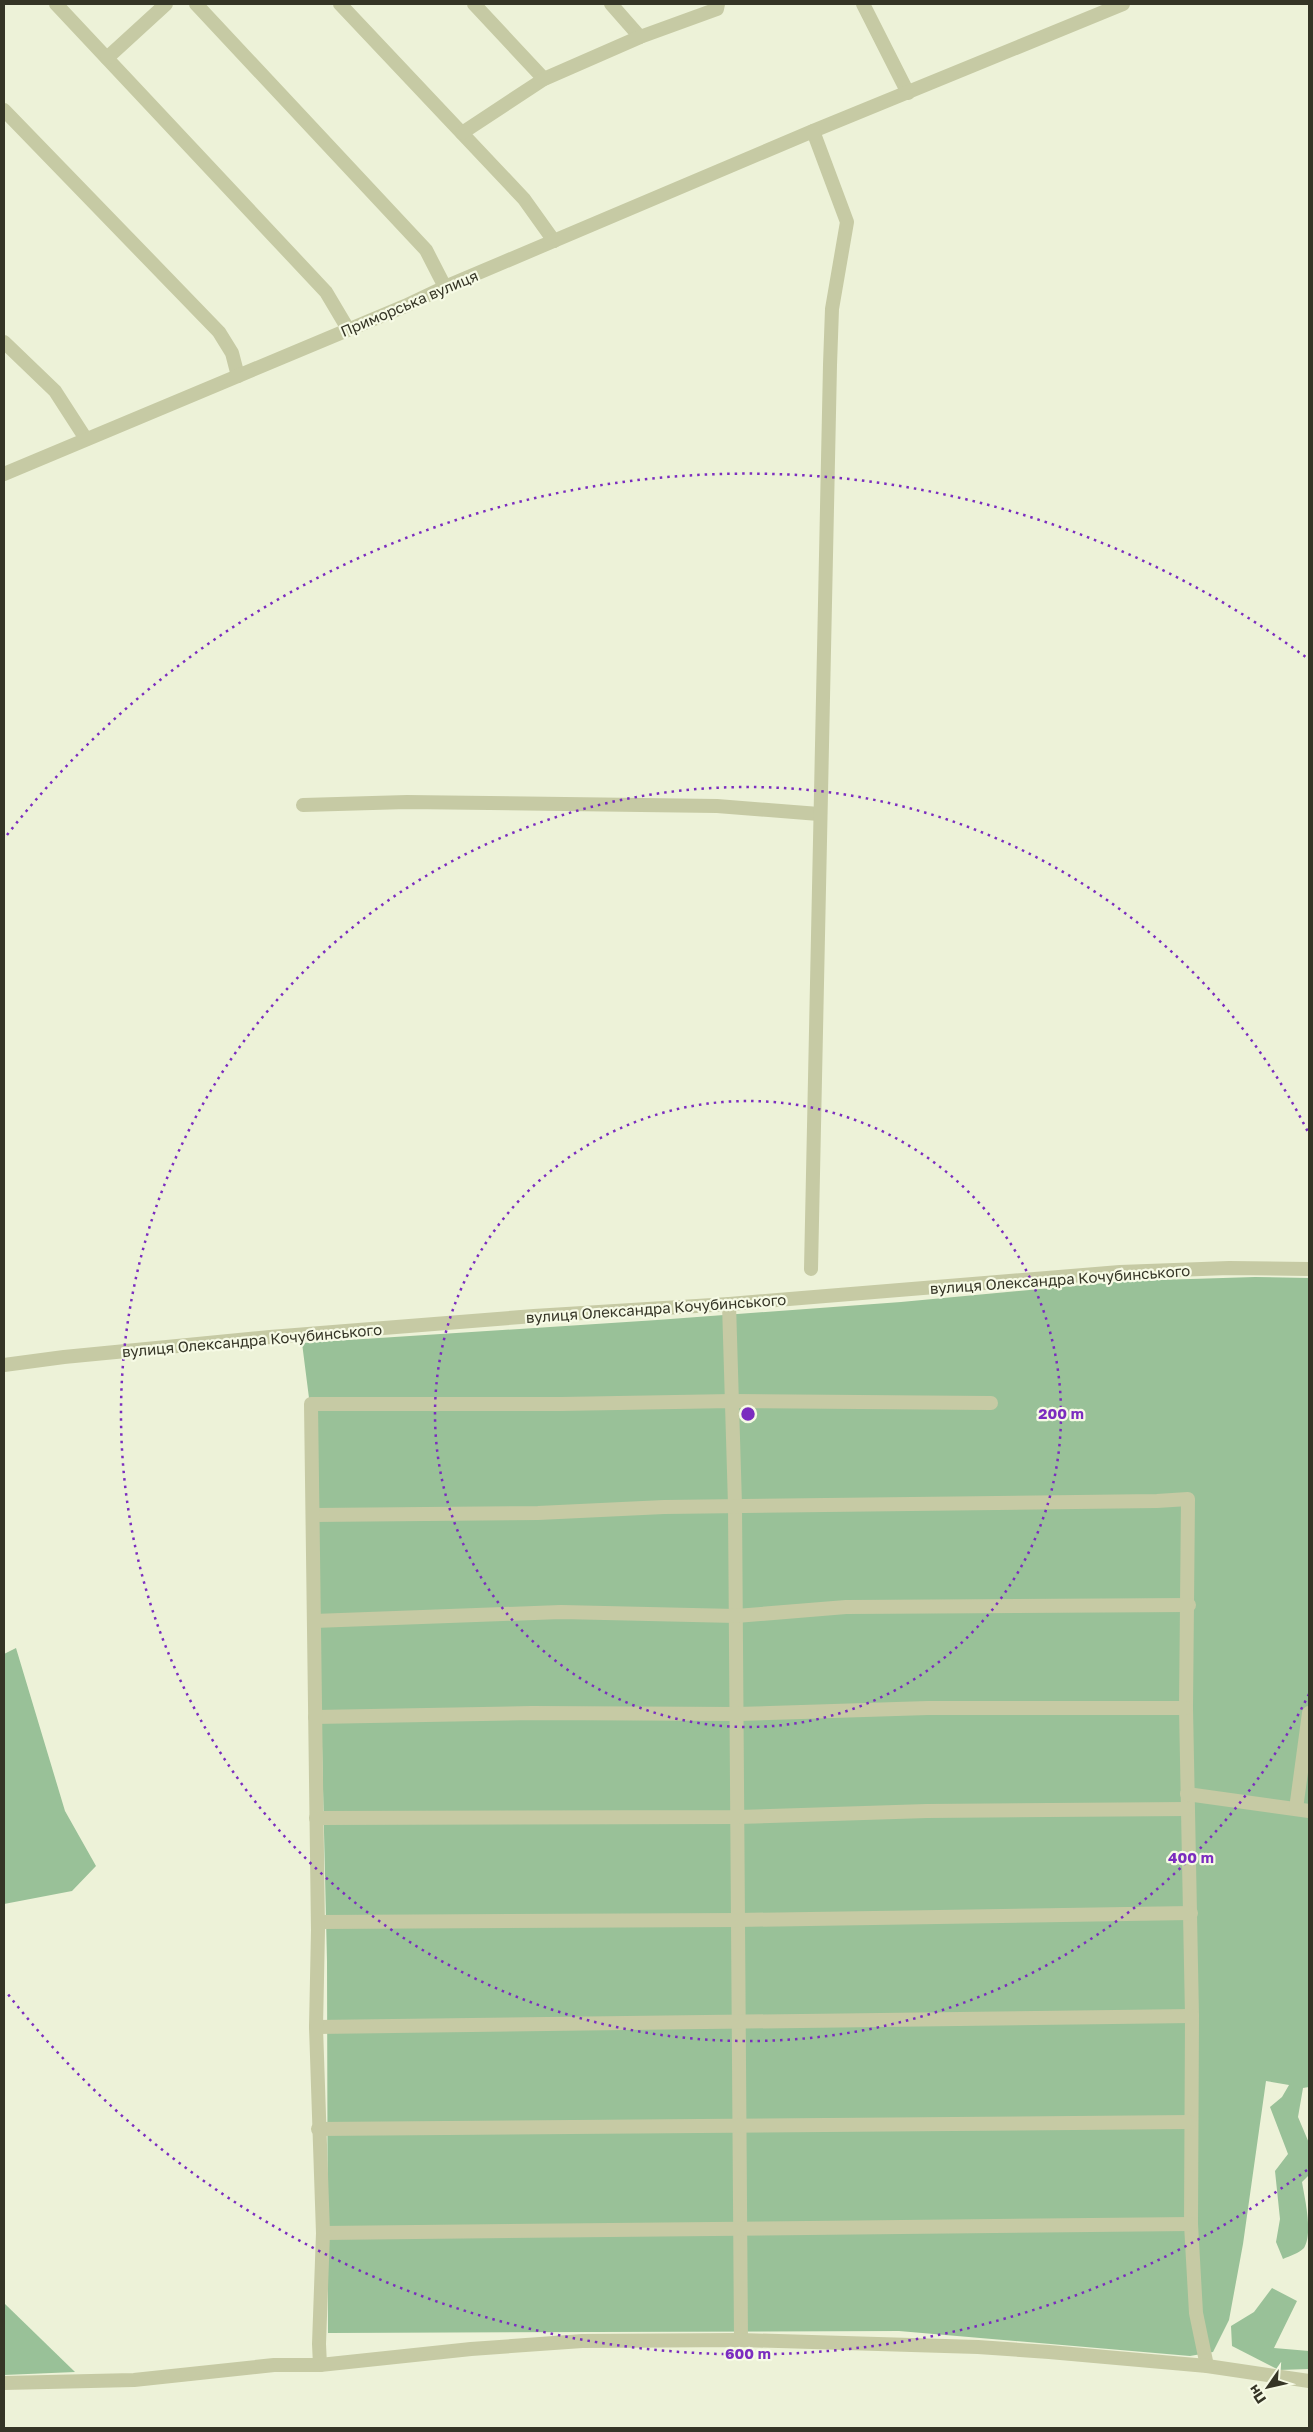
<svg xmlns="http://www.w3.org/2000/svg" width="1313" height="2432" viewBox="0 0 1313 2432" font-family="'Golos Text',sans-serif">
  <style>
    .green { fill: #99c198 }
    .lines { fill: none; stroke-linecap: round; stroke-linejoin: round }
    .minor { stroke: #c6caa4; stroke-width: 14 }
    .ring { fill: none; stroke: #7b2cbf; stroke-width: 2.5; stroke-dasharray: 2.5 5 }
    .labels { text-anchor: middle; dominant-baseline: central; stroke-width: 4.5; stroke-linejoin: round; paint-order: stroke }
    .street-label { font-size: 15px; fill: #353526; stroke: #f6fae5 }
    .centre { fill: #7b2cbf; stroke: #f6fae5; stroke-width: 2.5 }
    .ring-label { font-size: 15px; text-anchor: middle; font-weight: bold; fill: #7b2cbf; stroke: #f6fae5; stroke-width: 4.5; stroke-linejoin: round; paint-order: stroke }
  </style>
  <rect width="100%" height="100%" fill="#edf2d8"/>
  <g class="green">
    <path d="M1255,1277L1309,1278V2087L1303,2088L1298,2117L1309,2143V2175L1302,2182C1305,2200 1313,2233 1304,2248C1299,2253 1290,2256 1283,2259L1276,2242L1280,2219L1275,2171L1288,2154L1270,2107L1282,2097L1289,2085L1266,2081L1243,2244L1229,2320L1213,2352L1190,2356L899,2331L328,2333L327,1961L315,1445L302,1343L657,1320L901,1302L1126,1281Z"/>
    <path d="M16,1648L65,1811L96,1866L72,1891L4,1904V1654Z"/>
    <path d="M1272,2288L1297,2301L1274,2348L1309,2351V2369L1279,2370L1232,2346L1231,2326L1254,2312Z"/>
    <path d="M4,2303L75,2372L4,2375Z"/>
  </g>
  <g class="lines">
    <g class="minor">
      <path d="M56,4L326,292L348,329"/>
      <path d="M196,4L426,250L445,287"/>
      <path d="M340,4L524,199L554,241"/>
      <path d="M474,4L544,79"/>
      <path d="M611,4L640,37"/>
      <path d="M863,4L908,93"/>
      <path d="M107,58L166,4"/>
      <path d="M4,110L219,332L232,353L238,376"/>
      <path d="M462,133L544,79L640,37L717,9L718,4"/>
      <path d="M4,342L55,391L86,439"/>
      <path d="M4,474L405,306L445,287L813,131L1123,4"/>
      <path d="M303,805L407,802L717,806L819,814"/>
      <path d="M811,1269L830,365L832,309L847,222L813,131"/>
      <path d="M729,1304L735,1505L741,2340"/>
      <path d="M4,1365L64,1357L270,1337L534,1316L729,1304L1120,1272L1229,1268L1309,1269"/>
      <path d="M313,1515L538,1513L664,1507L1157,1501L1188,1499L1186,1708L1192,2016L1191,2224L1196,2313L1207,2366"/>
      <path d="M314,1621L561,1612L736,1616L846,1607L1189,1605"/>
      <path d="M315,1717L532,1713L737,1714L928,1708H1186"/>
      <path d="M1187,1794L1309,1811"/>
      <path d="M1296,1809L1309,1713"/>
      <path d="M316,1818L738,1817L927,1811L1187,1809"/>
      <path d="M318,1922L739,1920L1191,1913"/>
      <path d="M316,2027L1192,2016"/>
      <path d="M318,2129L1190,2122"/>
      <path d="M323,2233L1191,2224"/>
      <path d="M320,2365L319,2344L323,2233L316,2027L318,1930L311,1404H561L732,1401L991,1403"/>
      <path d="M4,2383L134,2380L274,2365H320L471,2349L582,2341L741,2340L978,2347L1049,2352L1207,2366L1309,2381"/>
    </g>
  </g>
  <g class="ring">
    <circle cx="748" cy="1414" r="313"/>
    <path d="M1309 1694A627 627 0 1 1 1309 1134"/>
    <path d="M1307 2170A940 940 0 0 1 7 1993M7 835A940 940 0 0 1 1307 658"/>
  </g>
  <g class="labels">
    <g class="street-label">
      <text transform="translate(409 303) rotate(-23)">Приморська вулиця</text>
      <text transform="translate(1060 1279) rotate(-4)">вулиця Олександра Кочубинського</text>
      <text transform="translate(656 1308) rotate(-4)">вулиця Олександра Кочубинського</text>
      <text transform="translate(252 1340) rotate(-5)">вулиця Олександра Кочубинського</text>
    </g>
  </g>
  <circle cx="748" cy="1414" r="8" class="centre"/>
  <g class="ring-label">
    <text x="1061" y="1419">200 m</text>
    <text x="1191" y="1863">400 m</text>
    <text x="748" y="2359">600 m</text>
  </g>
  <rect width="1313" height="2432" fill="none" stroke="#353526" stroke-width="10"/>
  <g transform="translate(1268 2387) rotate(236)" stroke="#f6fae5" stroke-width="4" paint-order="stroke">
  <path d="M0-4L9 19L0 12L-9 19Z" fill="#353526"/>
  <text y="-8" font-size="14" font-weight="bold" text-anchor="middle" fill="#353526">Пн</text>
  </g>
</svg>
